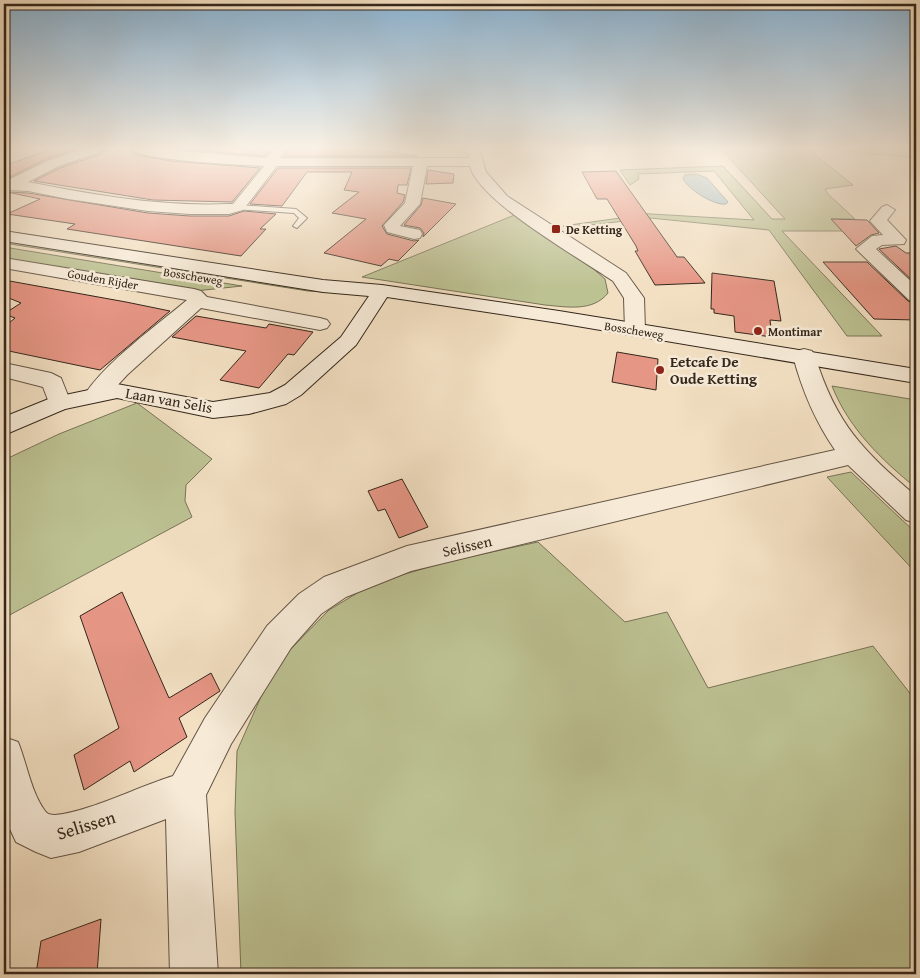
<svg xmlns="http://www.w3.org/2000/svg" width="920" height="978" viewBox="0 0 920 978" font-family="'Gentium Book Plus',serif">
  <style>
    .green { fill: #bdc293; stroke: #787457 }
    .water { fill: #a0babe; stroke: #757f7d }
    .building { fill: #e69685; stroke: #34271b }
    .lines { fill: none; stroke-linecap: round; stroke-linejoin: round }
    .lane-casing { stroke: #645545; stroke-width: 2 }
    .street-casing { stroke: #645545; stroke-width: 2 }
    .secondary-casing { stroke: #34271b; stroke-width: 2 }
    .lane { fill: #f7ebd8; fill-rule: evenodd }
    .street { fill: #f7ebd8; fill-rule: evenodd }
    .secondary { fill: #f7ebd8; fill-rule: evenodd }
    .poi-dot { fill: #8f2418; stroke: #f7ebd8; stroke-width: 2 }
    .labels { text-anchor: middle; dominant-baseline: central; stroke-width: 5; stroke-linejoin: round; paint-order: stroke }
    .far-poi-label { font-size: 12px; font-weight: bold; fill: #34271b; stroke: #f7ebd8; text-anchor: start }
    .far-street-label { font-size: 12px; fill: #34271b; stroke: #f7ebd8 }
    .poi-label { font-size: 15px; font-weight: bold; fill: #34271b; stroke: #f7ebd8; text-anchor: start }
    .street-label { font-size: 15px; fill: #34271b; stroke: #f7ebd8 }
    .near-street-label { font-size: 18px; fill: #34271b; stroke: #f7ebd8 }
  </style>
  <rect width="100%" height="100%" fill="#f3e0c3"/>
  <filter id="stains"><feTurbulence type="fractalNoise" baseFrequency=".004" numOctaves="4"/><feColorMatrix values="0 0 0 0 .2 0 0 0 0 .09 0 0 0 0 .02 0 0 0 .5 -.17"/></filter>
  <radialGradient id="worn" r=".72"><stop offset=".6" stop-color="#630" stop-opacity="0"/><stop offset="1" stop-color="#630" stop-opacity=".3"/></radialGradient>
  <g class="green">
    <path d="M721,149H808L853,185L825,189L828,194L855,219H832L842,231H782L882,336H847L769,230L650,218L565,228L563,226L627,217L634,213L754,220L714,171L638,174L639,179L630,185L620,170L723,166L772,219H785Z"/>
    <path d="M840,149H916V158L843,151Z"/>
    <path d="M517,214L582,259L605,279L608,293C593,312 567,307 545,305L362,277Z"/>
    <path d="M4,238L354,294L308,291L4,243Z"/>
    <path d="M4,247L242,286L195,291L4,259Z"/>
    <path d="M832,386L916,400V488C882,460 849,429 832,386Z"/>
    <path d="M137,403L212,459L186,485L185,501L192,517L4,618V460L59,434Z"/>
    <path d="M851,472L916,533V573L827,477Z"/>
    <path d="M538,542L625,622L667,612L708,688L873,646L916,701V974H241L235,812L237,751L275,665L329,610L374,583L450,561Z"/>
  </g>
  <path class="water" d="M696,174L707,178L728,202L726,204C714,206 688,189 683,179L685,175Z"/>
  <g class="building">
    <path d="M52,149H78L48,158L4,180V166Z"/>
    <path d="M103,149H128L137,155L171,161L260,168L232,202L153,200L34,181L60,168L101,154Z"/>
    <path d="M177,149H272L265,156Z"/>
    <path d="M284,149H369L417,156H284L287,152Z"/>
    <path d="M278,168H411L407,185H398L397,193L405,195L403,202L382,226L387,234L414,241L419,240L398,261L389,259L381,266L324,253L366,219L332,213L359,192L344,190L352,172H307L282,206L250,204Z"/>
    <path d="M428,170L454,174L453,183L426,184Z"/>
    <path d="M616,171L675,254L677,257H684L705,283L655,285L635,251H638L636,246L607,199H597L582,172Z"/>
    <path d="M7,192L28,193L148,213L190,216H229L244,211L276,214L260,229H266L241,256L67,229L75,224L7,214L40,199Z"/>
    <path d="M423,198L456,204L423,237L424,233L420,228L404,225L421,205Z"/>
    <path d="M831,219L867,220L879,233L871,235L856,246Z"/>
    <path d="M896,246L906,253H916V284L879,249Z"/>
    <path d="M823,262H867L908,301L916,304V320L874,319Z"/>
    <path d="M712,273L774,281L781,321L770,320L772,337L735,332L734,316L714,313V309H711Z"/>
    <path d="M4,280L126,302L170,311L100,370L4,350V327L15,318L4,314L21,303L4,296Z"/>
    <path d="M196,316L266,328L269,324L313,332L294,355L288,354L259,388L220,380L246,351L172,337Z"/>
    <path d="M617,352L658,359L656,390L612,382Z"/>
    <path d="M402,479L428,527L399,538L385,509L378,511L368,491Z"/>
    <path d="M122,592L169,698L211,673L220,691L179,718L187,737L134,772L130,761L84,790L74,755L119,728L80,616Z"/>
    <path d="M101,919L97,974H36L41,941Z"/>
  </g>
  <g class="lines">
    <defs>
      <path id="lane" d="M238,205L296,209L307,218L297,228L293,226L299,218L294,213L235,209L234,207Z"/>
      <g id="street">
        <path d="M83,149H101L100,152L59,166L28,182C95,195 161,207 229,204H233L264,166C244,165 139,160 130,149H159L266,158L274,149H281L285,152L280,158H469L467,149H479L486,172L507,196L626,273L644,298L645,330L642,334L635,336L628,334L625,330L624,298L613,281C581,259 478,201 470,166H427L420,204L400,226L420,230L422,234L420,238L414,239L387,232L384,225L405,203L413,166H277L243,210L229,214H190L148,211L68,199L28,191L4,190V182L49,160Z"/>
        <path d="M887,205L895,210L887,220L906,240L904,244L882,245L876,249L916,286V302L909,300L856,249L872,236L883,235L870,221L882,207Z"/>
        <path d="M4,258L194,289L201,291L207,297L320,318L327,320L330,324L327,328L320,330L201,308L127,375L105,399L97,402L89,399L85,394C107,361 156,326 187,300L4,268Z"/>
        <path d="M804,349L812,351L815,356C836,424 863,451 916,496V523L906,520L848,465L411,571L346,597L321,614L291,648L231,744L206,795L218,974H170L166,819L79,852L51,858L36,852L16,842L4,816V737L18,742C27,764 31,792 45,811C47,814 51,815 55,815C89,812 137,787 173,776L205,718L267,626L299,594L324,577L407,546L835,450C815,421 802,390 793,356L796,351Z"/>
        <path d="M4,363L51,373L61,378L71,403L67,408L59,411L51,408L43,387L4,377Z"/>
      </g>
      <path id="secondary" d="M4,231L323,280L382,285L559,311L916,369V383L559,323L387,297L356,345L301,395L286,404L249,414L213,418L117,398L65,409L4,435V417L51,398L117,384L213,402L270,393L285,385L341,337L369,296L323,292L4,241Z"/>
    </defs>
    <use href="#lane" class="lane-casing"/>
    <use href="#street" class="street-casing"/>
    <use href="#secondary" class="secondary-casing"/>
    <use href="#lane" class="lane"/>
    <use href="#street" class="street"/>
    <use href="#secondary" class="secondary"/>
  </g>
  <linearGradient id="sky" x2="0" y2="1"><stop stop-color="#8bb6d7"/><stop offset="0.52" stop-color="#faf1e4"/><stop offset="1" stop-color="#faf1e4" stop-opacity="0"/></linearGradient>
  <rect width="920" height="286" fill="url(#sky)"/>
  <g class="poi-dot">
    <rect x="551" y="224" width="10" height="10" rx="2.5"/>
    <circle cx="758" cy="331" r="5"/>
    <circle cx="660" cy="370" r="5"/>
  </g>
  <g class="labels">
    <g class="far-poi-label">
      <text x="566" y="229">De Ketting</text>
      <text x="768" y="331">Montimar</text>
    </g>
    <g class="far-street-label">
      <text transform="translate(193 276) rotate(9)">Bosscheweg</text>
      <text transform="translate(103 279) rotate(10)">Gouden Rijder</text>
      <text transform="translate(634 330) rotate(9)">Bosscheweg</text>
    </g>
    <g class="poi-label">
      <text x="670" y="361">Eetcafe De<tspan x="670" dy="17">Oude Ketting</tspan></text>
    </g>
    <g class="street-label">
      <text transform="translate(169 400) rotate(10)">Laan van Selis</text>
      <text transform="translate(467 546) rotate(-13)">Selissen</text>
    </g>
    <g class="near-street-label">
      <text transform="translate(86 825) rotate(-17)">Selissen</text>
    </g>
  </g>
  <rect width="920" height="978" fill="none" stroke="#f3e0c3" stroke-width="20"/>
  <rect x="5" y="5" width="910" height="968" fill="none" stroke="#34271b" stroke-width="2.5"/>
  <rect x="10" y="10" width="900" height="958" fill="none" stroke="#34271b"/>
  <rect width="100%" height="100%" filter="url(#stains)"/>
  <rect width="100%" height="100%" fill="url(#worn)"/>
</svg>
